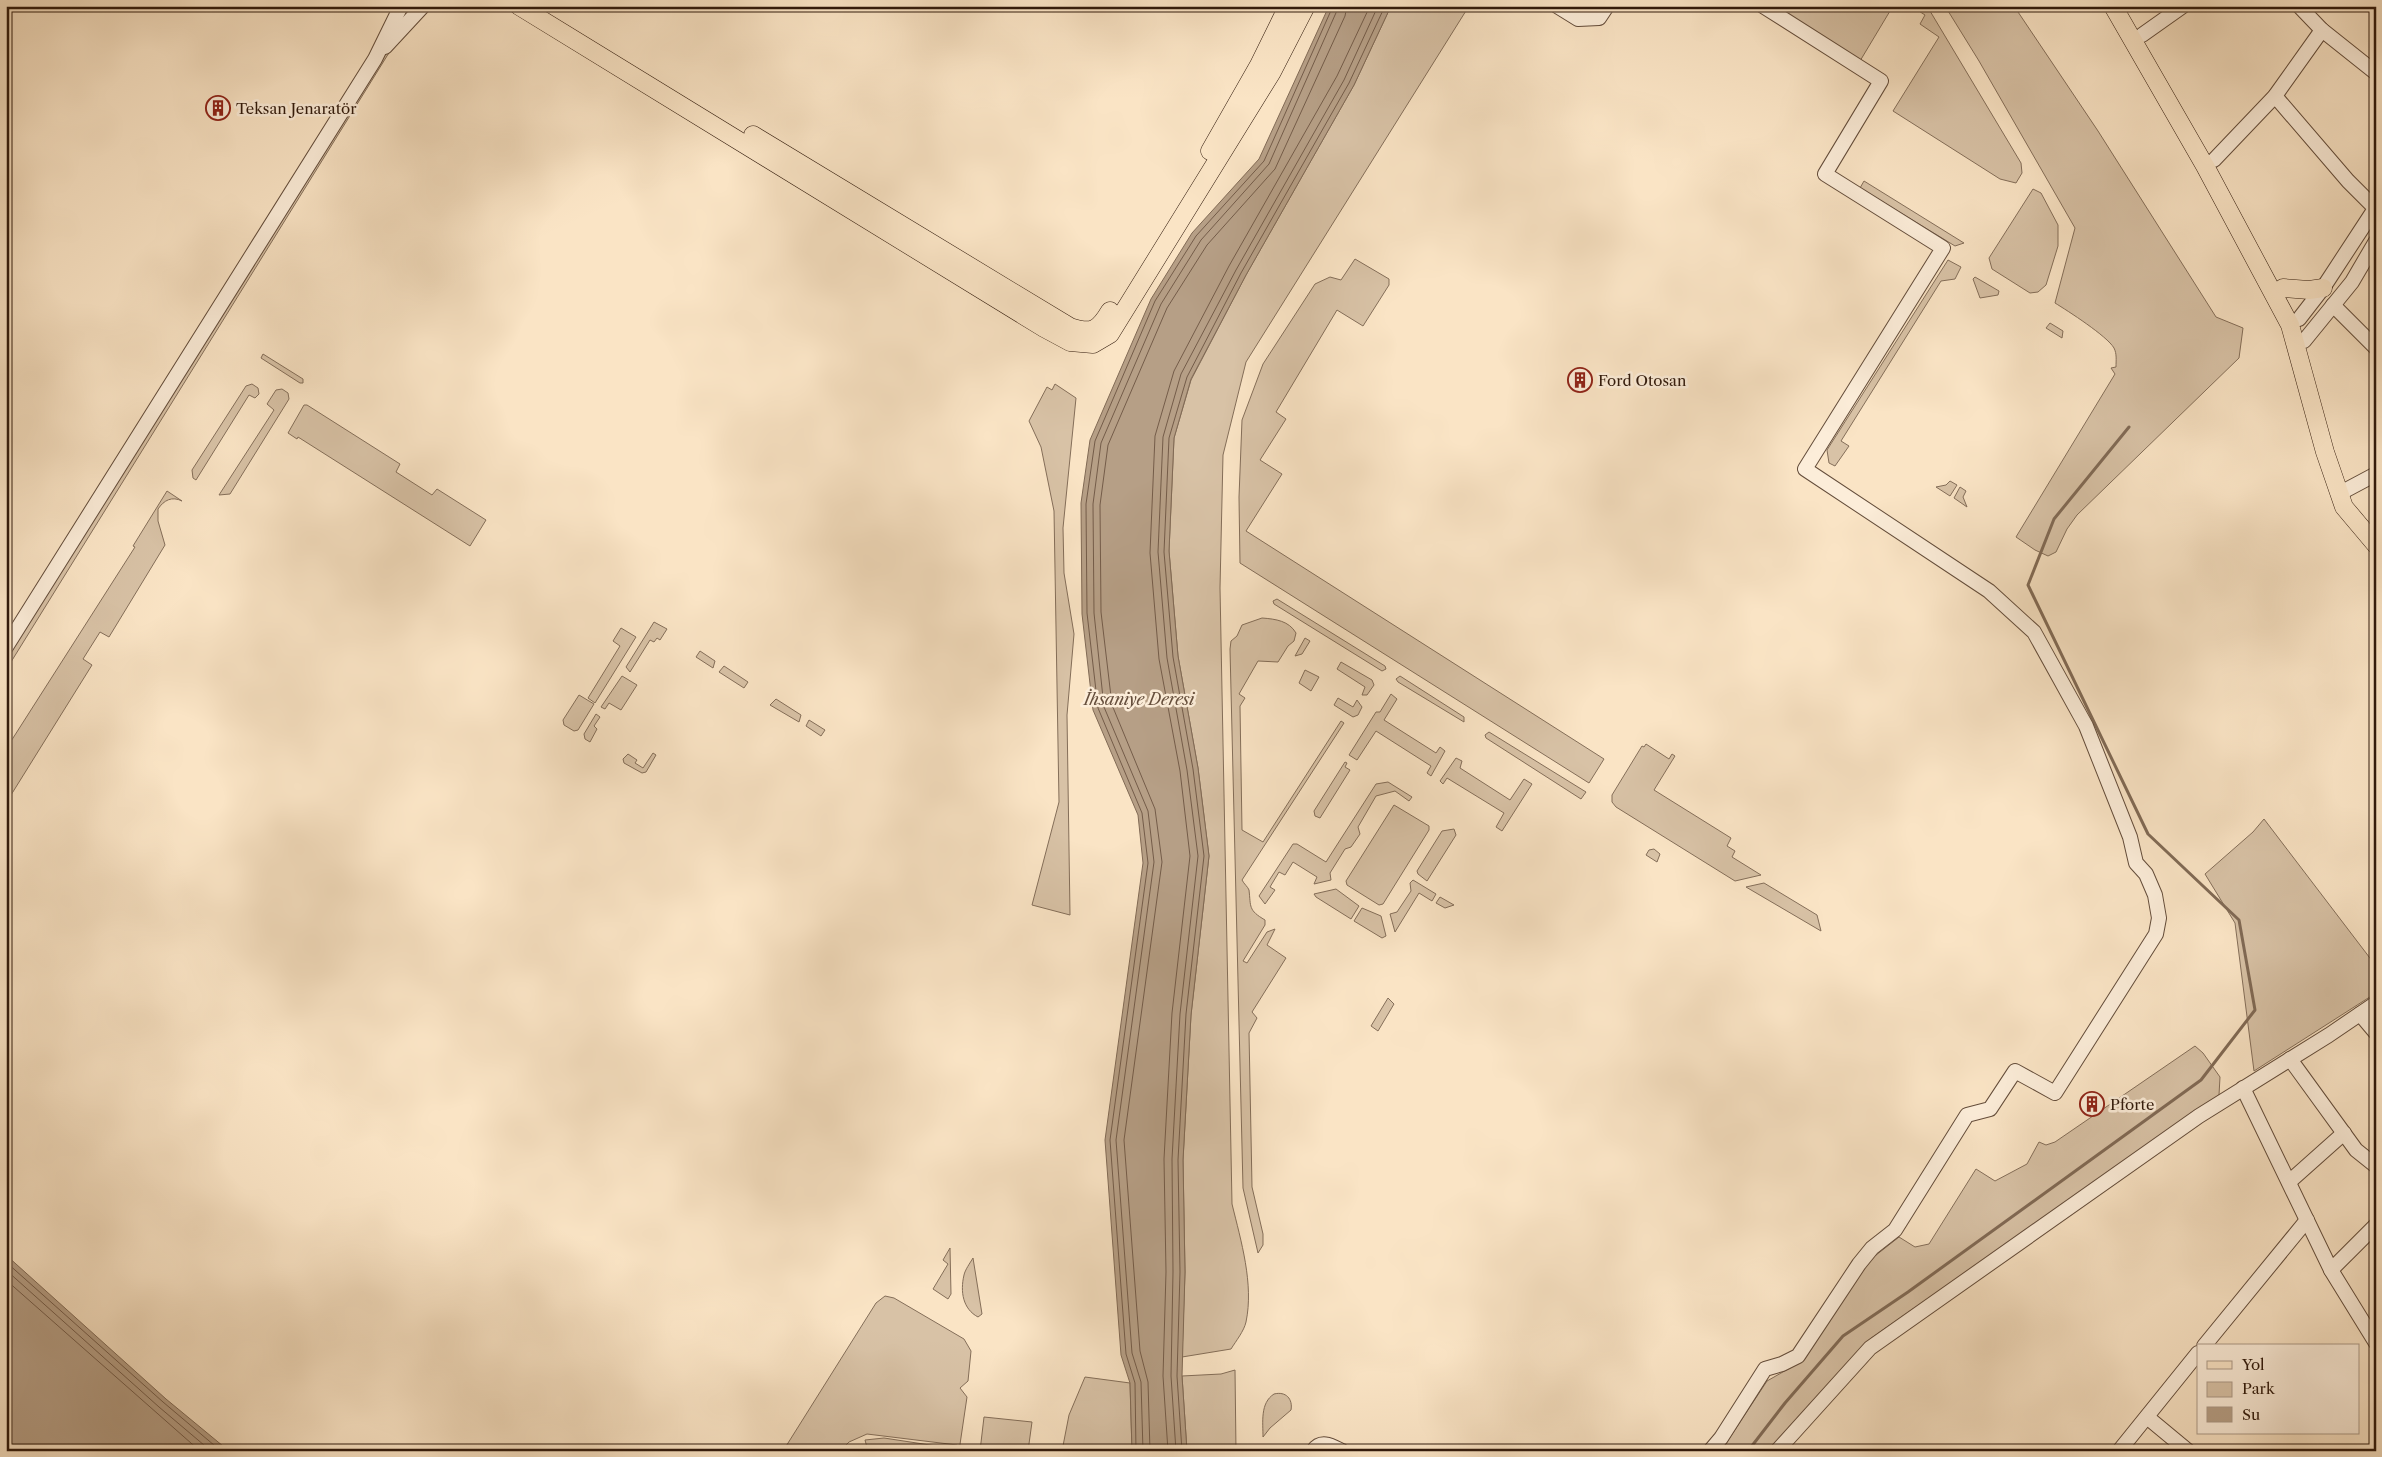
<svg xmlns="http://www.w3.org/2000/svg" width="2382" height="1457" viewBox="0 0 2382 1457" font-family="'Libre Caslon Text',serif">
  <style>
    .green { fill: #d8c2a6; stroke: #846e59 }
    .water { fill: #b69f86; stroke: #816a55 }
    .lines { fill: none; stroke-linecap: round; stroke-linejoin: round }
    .shore { stroke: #745c49; stroke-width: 1 }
    .stream { stroke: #816a55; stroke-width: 3 }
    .minor-casing { stroke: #634c3a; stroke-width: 16 }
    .major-casing { stroke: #311a0c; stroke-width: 19 }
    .minor { stroke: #fcedd9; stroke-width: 14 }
    .major { stroke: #fae4c5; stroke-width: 18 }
    .labels { text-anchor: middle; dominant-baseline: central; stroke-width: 5; stroke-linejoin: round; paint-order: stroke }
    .poi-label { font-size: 15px; fill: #311a0c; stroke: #fcedd9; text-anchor: start }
    .water-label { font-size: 16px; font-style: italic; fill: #664f3d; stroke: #fcedd9 }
  </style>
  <rect width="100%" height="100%" fill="#fae4c5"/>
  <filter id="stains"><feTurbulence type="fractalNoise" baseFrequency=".004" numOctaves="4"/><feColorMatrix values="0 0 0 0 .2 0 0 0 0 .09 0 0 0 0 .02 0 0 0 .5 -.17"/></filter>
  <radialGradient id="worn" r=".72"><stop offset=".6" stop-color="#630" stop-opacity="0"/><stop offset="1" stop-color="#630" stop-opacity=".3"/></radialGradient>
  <g class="green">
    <path d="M410,6H418L6,670V641Z"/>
    <path d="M1391,6H1469L1246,362L1223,455L1220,588L1232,1204C1241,1241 1254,1284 1246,1322C1244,1331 1236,1341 1231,1349L1182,1357L1185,1272L1183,1160L1191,1015L1209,856L1198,768L1178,656L1169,551L1174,438L1191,380L1246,275L1354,85Z"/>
    <path d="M1762,6H1893L1857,66Z"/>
    <path d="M1911,6H1927L2021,163L2022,173L2016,183L2000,179L1893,111L1939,37L1920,24L1925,15Z"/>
    <path d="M1945,6H2014L2098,131L2216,317L2243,328L2239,358L2077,515L2067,529L2056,552L2048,556L2035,550L2016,537L2115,374L2111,368L2116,367C2116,360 2117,354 2114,348C2107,336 2068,311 2055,303L2075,228L1979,61Z"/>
    <path d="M1864,181L1964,243L1955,246L1860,188Z"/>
    <path d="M2033,189L2041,193L2058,225V246L2046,285L2038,292L2030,293L1992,269L1989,258Z"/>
    <path d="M1355,259L1389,279V285L1363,326L1337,310L1276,412L1286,419L1260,460L1282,474L1246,531L1604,759L1589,783L1240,563L1239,497L1242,420L1263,364L1315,284L1330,277L1341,280Z"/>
    <path d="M1948,260L1961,267L1955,279L1941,281L1841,441L1849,446L1835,466L1829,463L1827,450Z"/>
    <path d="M1975,277L1999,291L1998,295L1980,298L1973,279Z"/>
    <path d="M2050,323L2063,331L2062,338L2046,328Z"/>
    <path d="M263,354L303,379V383H300L261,358Z"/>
    <path d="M252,384L258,388L259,394L255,398L249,395L196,480L193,478L192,470L246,386Z"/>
    <path d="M1055,384L1076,398L1063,528L1064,573L1074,634L1067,715L1070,915L1032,905L1059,802L1054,511L1041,447L1029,421L1047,387L1052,390Z"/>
    <path d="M282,389L288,393L289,399L230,494L219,495L274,410L267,404L276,390Z"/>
    <path d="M304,405H307L400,464L396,472L432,495L437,489L486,520L470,546L298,437L297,439L288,433Z"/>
    <path d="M1950,481L1957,485L1950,496L1936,487L1946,485Z"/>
    <path d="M1960,487L1966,491L1963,497L1967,507L1954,498Z"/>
    <path d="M167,491L182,501C172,496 164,500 158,509V521L165,545L109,637L100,632L83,659L92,665L6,803V749L135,547L133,546Z"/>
    <path d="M1277,599L1385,666L1386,669L1382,671L1274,604L1273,601Z"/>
    <path d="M1262,618C1276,619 1289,621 1296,633L1294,641L1288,646L1278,662L1258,661L1239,694L1245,698L1240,706L1242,830L1263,842L1341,721L1344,723L1242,880C1244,884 1248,887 1249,890C1251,907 1248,910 1265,920V925L1243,961L1247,963L1267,932L1275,929L1267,945L1286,958L1252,1012L1257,1018L1249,1033L1252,1187L1263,1234V1245L1258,1253L1243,1188L1230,649L1231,641L1237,636L1242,625Z"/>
    <path d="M654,622L667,629L660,640L657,638L654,642L650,640L630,672L626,667Z"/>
    <path d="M621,628L636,637L595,703L588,698L620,646L613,641Z"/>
    <path d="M1305,638L1310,641L1302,654L1295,656Z"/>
    <path d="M700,651L715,661L713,668L696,657Z"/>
    <path d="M1341,662L1372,680L1374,685L1367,695H1362L1365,687L1337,669Z"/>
    <path d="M724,666L748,682L744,688L719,672Z"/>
    <path d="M1305,670L1319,677L1311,691L1299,683Z"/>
    <path d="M622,676L637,685L621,710L609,703L605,709L601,707Z"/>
    <path d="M1400,676L1464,717V722L1398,682L1396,679Z"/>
    <path d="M1391,694L1397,699L1384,720L1436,753L1440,747L1445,751L1431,776L1427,773L1431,766L1376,731L1357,760L1349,755L1376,712H1380Z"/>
    <path d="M579,695L594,704L578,730L574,731L564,725L563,720Z"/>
    <path d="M1338,698L1353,707L1357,700L1362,707L1358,715L1353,717L1334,705Z"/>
    <path d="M776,699L801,715L799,722L770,705Z"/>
    <path d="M596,714L600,717L594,726L597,729L590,742L585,739L584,734Z"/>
    <path d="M809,720L825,730L821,736L806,726Z"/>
    <path d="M1489,732L1586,792L1581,799L1486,738L1485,735Z"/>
    <path d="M1646,744L1669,759L1672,754L1675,756L1654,790L1731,838L1727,846L1735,851L1732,857L1761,875L1735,881L1616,807L1612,802V795L1642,746L1644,747Z"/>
    <path d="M653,753L656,755L646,772L642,773L624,763L623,759L628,754L637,760L635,763L643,768Z"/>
    <path d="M1456,758L1462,761L1460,768L1510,800L1524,779L1532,784L1502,831L1496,827L1504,813L1447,778L1443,784L1440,781Z"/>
    <path d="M1345,762L1347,763L1345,767L1350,770L1320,818L1315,816L1314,811Z"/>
    <path d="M1388,782L1412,797L1409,801L1395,791L1376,796L1358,827L1360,834L1351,847L1345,849L1330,873L1331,880L1314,884L1317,877L1293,862L1285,875L1279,872L1270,887L1275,890L1265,904L1259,896L1293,844H1297L1326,862L1376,784Z"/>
    <path d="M1394,805L1429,826V830L1383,904L1379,905L1347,885L1346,881Z"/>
    <path d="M2264,819L2376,966V993L2254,1071L2235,923L2205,874L2253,832Z"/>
    <path d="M1454,829L1456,835L1427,881L1418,874L1417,871L1442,831Z"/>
    <path d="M1654,849L1660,854L1657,862L1646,855L1649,850Z"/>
    <path d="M1413,880L1436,894L1432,901L1419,893L1395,932L1390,914L1397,912L1411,891L1410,883Z"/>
    <path d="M1764,883L1817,915L1821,931L1746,887Z"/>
    <path d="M1336,889L1359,906L1351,919L1316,897L1314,894Z"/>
    <path d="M1440,897L1454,905L1445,908L1436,903Z"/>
    <path d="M1362,908L1381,916L1386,936L1382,938L1354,921Z"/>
    <path d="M1388,998L1394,1004L1378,1031L1371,1026Z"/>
    <path d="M2195,1046L2203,1053L2220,1077L2219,1095L1870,1339L1773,1451H1721L1767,1381L1804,1360L1866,1263L1899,1237L1915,1247L1929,1244L1976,1169L1995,1181L2027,1164L2039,1142L2046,1145L2055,1142Z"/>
    <path d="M950,1248L951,1294L948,1299L933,1289L948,1264L943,1260Z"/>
    <path d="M973,1258L982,1314L978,1317C963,1309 960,1292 964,1275C965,1270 970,1263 973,1258Z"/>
    <path d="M885,1296L894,1298L964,1339L971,1351L968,1381L960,1388L967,1397L959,1451H868L865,1440L884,1438L956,1449L957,1445L867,1434L849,1442L840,1451H783L876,1303Z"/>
    <path d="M1235,1370L1236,1451H1187L1182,1376L1221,1374Z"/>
    <path d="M1085,1377L1130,1383L1132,1451H1062L1069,1415Z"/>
    <path d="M1274,1394C1286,1391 1293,1399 1291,1410L1270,1428L1263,1437C1263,1422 1260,1403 1274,1394Z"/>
    <path d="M984,1417L1032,1422L1028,1451H980Z"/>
  </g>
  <g class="water">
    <path d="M1329,6H1391L1354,85L1246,275L1191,379L1174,438L1169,551L1178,656L1198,768L1209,856L1191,1015L1183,1160L1185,1272L1182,1376L1187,1451H1132L1130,1383L1121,1355L1105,1140L1143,863L1138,815L1093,710L1082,614L1081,503L1090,440L1151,299L1192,233L1259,159Z"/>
    <path d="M6,1255L166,1399L229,1451H6Z"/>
  </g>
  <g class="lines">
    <g class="shore">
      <path d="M6,1262L163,1402L221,1451"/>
      <path d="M6,1270L159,1407L211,1451"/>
      <path d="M6,1280L200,1451"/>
      <path d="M1136,1451L1135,1383L1126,1354L1110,1140L1148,863L1142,813L1098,708L1087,613L1086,504L1095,441L1155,301L1196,236L1264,161L1333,6"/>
      <path d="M1143,1451L1141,1382L1132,1353L1116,1140L1154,862L1148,811L1104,707L1094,613L1093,504L1101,443L1161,304L1201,240L1269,164L1339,6"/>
      <path d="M1150,1451L1148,1382L1140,1351L1124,1140L1162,862L1155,809L1112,705L1101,612L1100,505L1108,445L1167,308L1207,245L1275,169L1345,16L1347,6"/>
      <path d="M1168,1451L1163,1376L1166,1272L1164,1159L1172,1013L1190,856L1180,771L1159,659L1150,553L1155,436L1174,371L1229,266L1337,76L1370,6"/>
      <path d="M1176,1451L1171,1376L1173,1272L1172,1159L1180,1014L1198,856L1187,770L1167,658L1158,552L1163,437L1181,374L1236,270L1344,80L1378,6"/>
      <path d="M1182,1451L1177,1376L1180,1272L1178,1160L1186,1014L1204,856L1193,769L1173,657L1164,552L1169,438L1187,377L1241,273L1349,83L1385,6"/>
    </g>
    <path class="stream" d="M1748,1451L1785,1403L1843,1336L1908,1292L2201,1080L2255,1010L2239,920L2148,834L2028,585L2054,519L2129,427"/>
    <defs>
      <g id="minor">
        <path d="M1557,6L1578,19L1599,18L1607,6"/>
        <path d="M2299,6L2322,30L2376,73"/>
        <path d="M2142,35L2183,6"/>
        <path d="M385,47L423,6"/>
        <path d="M2275,96L2348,181L2376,209"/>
        <path d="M2214,160L2275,96L2322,30"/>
        <path d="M2333,305L2376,348"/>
        <path d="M2299,319L2323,288L2376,207"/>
        <path d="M2304,341L2352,282L2376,241"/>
        <path d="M2346,490L2376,474"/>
        <path d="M6,647L375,59L401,6"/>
        <path d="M2360,1014L2376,1033"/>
        <path d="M2290,1059L2356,1150L2376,1166"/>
        <path d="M2243,1088L2331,1270L2376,1343"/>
        <path d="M2289,1182L2344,1133"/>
        <path d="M2331,1270L2376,1225"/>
        <path d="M2204,1346L2307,1220"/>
        <path d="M2147,1417L2188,1451"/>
        <path d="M1313,1451C1321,1439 1332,1446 1342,1451"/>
        <path d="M1710,1451L1721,1438L1765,1369L1782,1364L1798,1356L1859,1264L1872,1248L1895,1230L1967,1115L1990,1109L2015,1071L2055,1093L2156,934L2159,918L2155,895L2146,874L2136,863L2130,837L2086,726L2034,632L1989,591L1805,469L1943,248L1825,174L1881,81L1763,6"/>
        <path d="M1777,1451L1870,1348L2199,1116L2329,1035L2376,1003"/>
        <path d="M2119,1451L2198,1353"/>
      </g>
      <g id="major">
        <path d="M519,6L1044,328L1070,342L1093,344L1110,334L1272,72L1306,6"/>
        <path d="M2113,6L2205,166L2290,325L2325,452L2344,507L2376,545"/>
        <path d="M753,135L1070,327C1092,334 1098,331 1110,311"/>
        <path d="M1210,151L1259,65L1288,6"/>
        <path d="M2283,288L2309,290L2323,288"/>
      </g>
    </defs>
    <use href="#minor" class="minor-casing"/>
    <use href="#major" class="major-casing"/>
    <use href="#minor" class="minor"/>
    <use href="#major" class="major"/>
  </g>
  <defs>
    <symbol id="building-ring" viewBox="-11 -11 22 22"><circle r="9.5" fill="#fcedd9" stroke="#8f2418" stroke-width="1.5"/><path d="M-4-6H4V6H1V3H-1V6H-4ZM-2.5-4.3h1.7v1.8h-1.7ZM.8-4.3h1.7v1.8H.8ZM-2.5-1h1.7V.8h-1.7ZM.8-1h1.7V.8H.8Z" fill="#8f2418"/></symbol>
  </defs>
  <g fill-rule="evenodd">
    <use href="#building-ring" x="204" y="94" width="28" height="28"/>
    <use href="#building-ring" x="1566" y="366" width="28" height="28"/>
    <use href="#building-ring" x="2078" y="1090" width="28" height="28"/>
  </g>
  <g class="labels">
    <g class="poi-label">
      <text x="236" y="108">Teksan Jenaratör</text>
      <text x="1598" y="380">Ford Otosan</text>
      <text x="2110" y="1104">Pforte</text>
    </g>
    <g class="water-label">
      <text x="1139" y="699">İhsaniye Deresi</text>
    </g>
  </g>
  <rect width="2382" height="1457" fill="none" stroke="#fae4c5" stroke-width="25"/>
  <rect x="8" y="8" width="2367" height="1442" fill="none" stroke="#311a0c" stroke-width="2.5"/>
  <rect x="12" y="12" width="2357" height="1432" fill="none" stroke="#311a0c"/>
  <rect x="2197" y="1344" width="162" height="90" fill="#fcedd9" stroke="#ab9987"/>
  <rect x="2207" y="1361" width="25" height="8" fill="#fae4c5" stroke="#ab9987"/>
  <text x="2242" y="1370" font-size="15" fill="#311a0c">Yol</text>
  <rect x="2207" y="1382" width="25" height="15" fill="#d8c2a6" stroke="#ab9987"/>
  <text x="2242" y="1394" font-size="15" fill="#311a0c">Park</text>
  <rect x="2207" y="1407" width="25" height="15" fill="#b69f86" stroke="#ab9987"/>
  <text x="2242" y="1420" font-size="15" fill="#311a0c">Su</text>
  <rect width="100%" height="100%" filter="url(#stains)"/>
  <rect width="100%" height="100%" fill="url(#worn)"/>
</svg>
